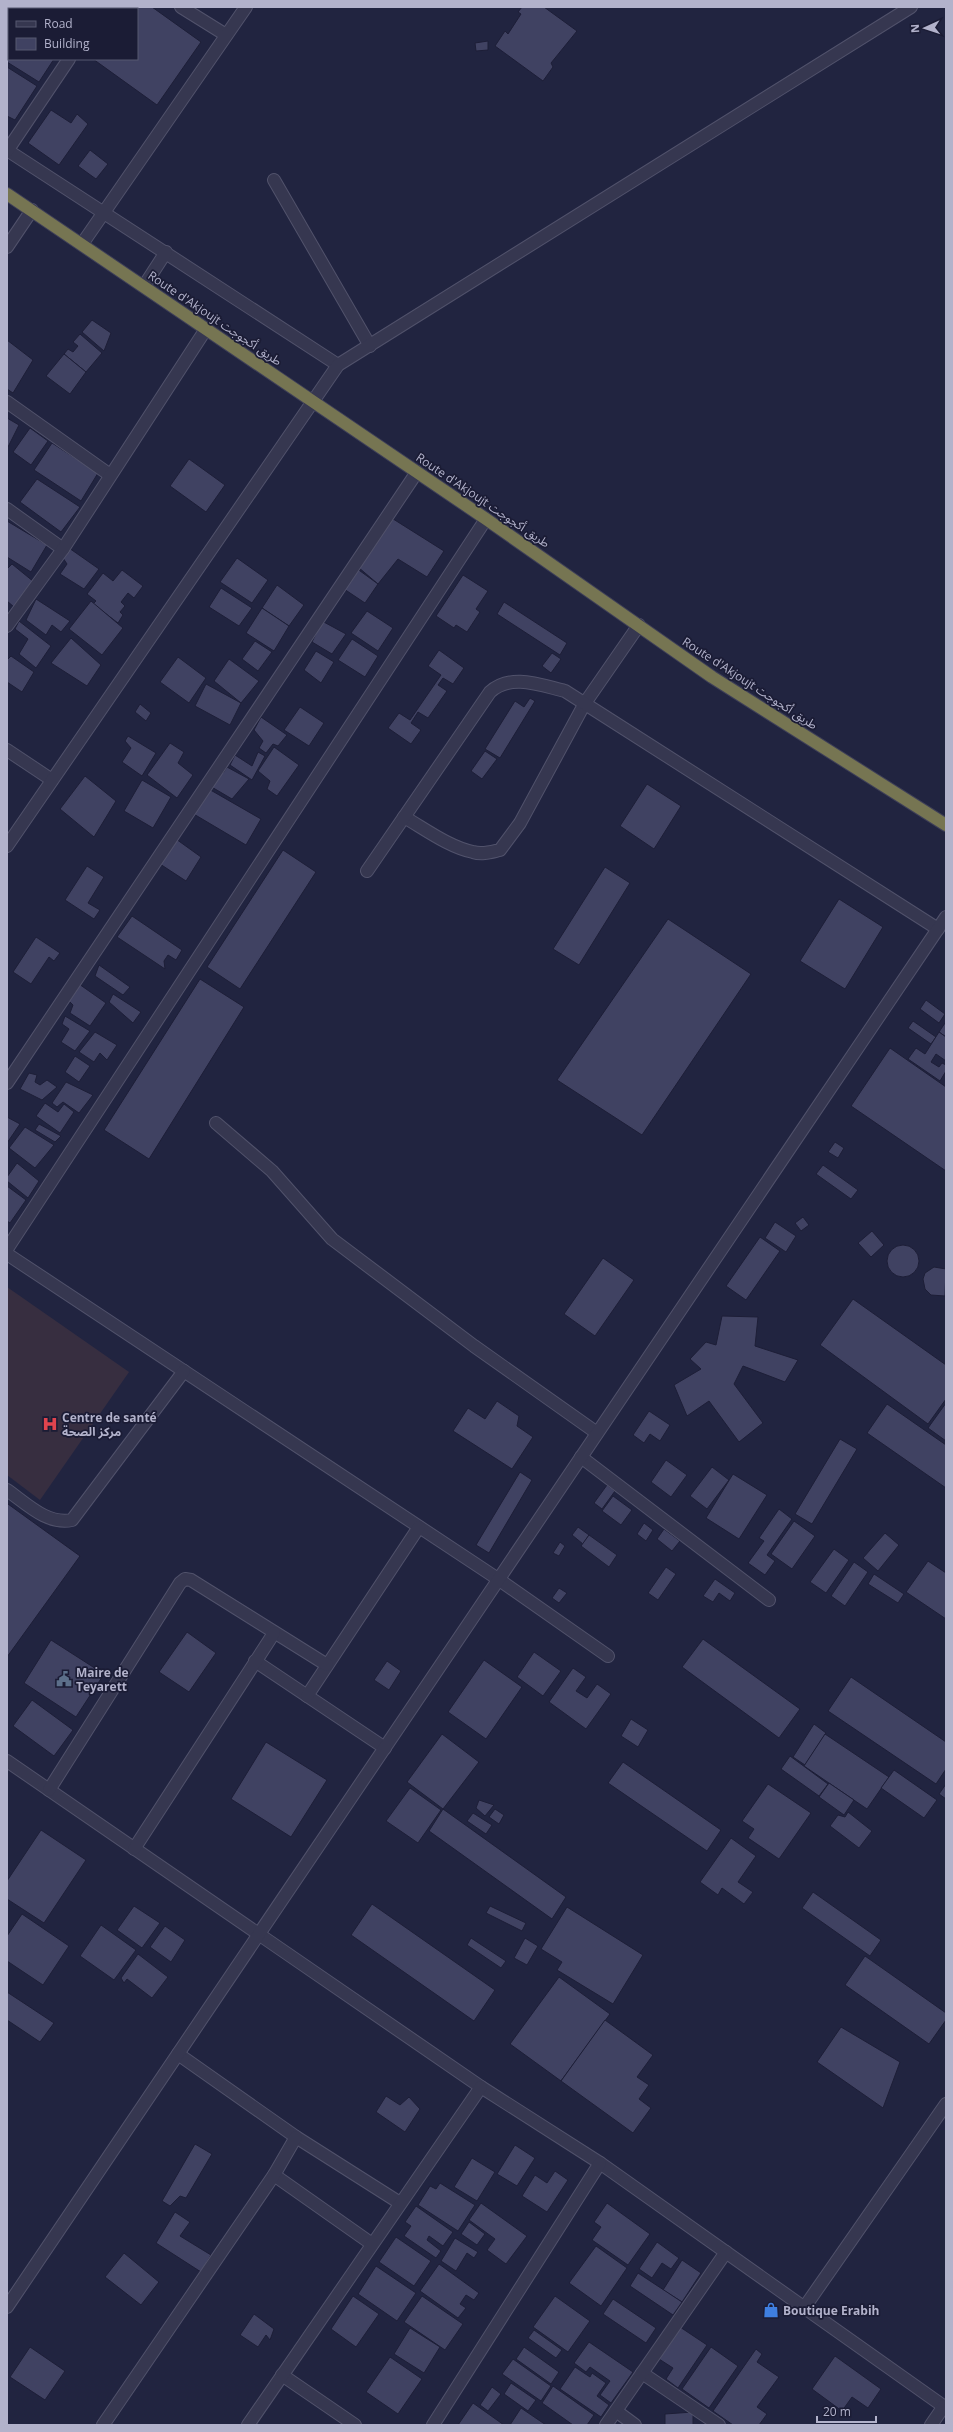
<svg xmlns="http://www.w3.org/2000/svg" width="953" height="2432" viewBox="0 0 953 2432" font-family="'Open Sans','Noto Sans Arabic',sans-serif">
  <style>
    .medical { fill: #372e40 }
    .building { fill: #404262; stroke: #1d1e37 }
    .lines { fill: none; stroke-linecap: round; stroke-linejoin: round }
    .minor-casing { stroke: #51526b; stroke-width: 14 }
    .highway-casing { stroke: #3e3f58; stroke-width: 14 }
    .minor { stroke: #363750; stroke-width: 12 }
    .highway { stroke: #767552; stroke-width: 12 }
    .labels { text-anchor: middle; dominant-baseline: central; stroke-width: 3.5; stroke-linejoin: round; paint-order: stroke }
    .street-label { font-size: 12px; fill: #b2b2cb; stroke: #1b1c35 }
    .poi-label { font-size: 12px; font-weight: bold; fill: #b2b2cb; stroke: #1b1c35; text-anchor: start }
  </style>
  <rect width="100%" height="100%" fill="#212440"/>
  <path class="medical" d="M7,1287L129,1372L40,1500L7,1475Z"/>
  <g class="building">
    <path d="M41,7H66L70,9H40Z"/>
    <path d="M121,7H152L201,42L157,105L93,59H137V9H120Z"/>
    <path d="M522,7H544L577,31L551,63L553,67L543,81L495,46L505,31L508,34L521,14L518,12Z"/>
    <path d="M9,19V59H54L39,82L7,62V22Z"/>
    <path d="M488,41V50L476,51L475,43Z"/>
    <path d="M7,67L37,86L15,120L7,116Z"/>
    <path d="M51,110L71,123L77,114L88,124L59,165L28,143Z"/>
    <path d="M90,150L108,164L96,179L78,166Z"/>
    <path d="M92,320L111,333L104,351L82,332Z"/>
    <path d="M80,334L102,353L86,372L64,354L68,349L73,352L78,346L73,342Z"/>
    <path d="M7,340L33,360L13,393L7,389Z"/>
    <path d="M64,354L86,372L70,394L46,376Z"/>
    <path d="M7,418L19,425L8,447H7Z"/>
    <path d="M30,428L48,441L31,465L13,452Z"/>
    <path d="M52,443L98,473L81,501L34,470Z"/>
    <path d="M189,459L225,485L206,512L170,486Z"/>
    <path d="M37,479L80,507L61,532L20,502Z"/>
    <path d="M390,517L444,551L427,577L398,559L378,584L358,567Z"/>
    <path d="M7,521L47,545L31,572L7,557Z"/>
    <path d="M69,548L99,569L84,589L60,574L67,564L63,558Z"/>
    <path d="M237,558L268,580L252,603L220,582Z"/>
    <path d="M12,564L34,582L14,607L7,601V569Z"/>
    <path d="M356,568L378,584L365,603L344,589Z"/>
    <path d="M122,570L143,586L134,598L128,593L121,602L125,606L120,612L123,615L118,623L93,604L96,601L87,594L103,573L113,581Z"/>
    <path d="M463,575L488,591L476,609L480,612L467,632L456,625L454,628L436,616Z"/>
    <path d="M277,585L304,605L289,626L262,608Z"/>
    <path d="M221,588L252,608L239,626L209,607Z"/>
    <path d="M36,599L70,621L61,632L52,625L46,635L26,620Z"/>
    <path d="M91,601L123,628L102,655L69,629Z"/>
    <path d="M504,602L567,643L560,655L497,614Z"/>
    <path d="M262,608L289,626L274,651L246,633Z"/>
    <path d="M367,611L393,628L378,651L351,633Z"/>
    <path d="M19,621L51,646L36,668L19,654L28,639L15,629Z"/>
    <path d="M322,621L346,634L332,654L312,642Z"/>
    <path d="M71,638L101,665L87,686L51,663Z"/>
    <path d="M352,639L378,656L365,677L338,660Z"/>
    <path d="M255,641L272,652L258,671L242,659Z"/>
    <path d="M439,650L464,668L453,684L443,678L438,685L447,691L428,718L418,712L411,723L421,730L411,744L388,728L399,713L410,720L441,675L428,666Z"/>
    <path d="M316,651L334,662L321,683L304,670Z"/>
    <path d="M552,653L561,659L551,673L542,666Z"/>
    <path d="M11,656L34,672L22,692L7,682V660Z"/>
    <path d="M178,657L206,678L189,703L160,682Z"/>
    <path d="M229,659L259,681L241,703L214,681Z"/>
    <path d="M206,684L241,703L230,725L195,706Z"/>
    <path d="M530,698L535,701L500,758L485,749L515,701L524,707Z"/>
    <path d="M140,704L151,713L146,721L135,712Z"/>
    <path d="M300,707L324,723L309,746L284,730Z"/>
    <path d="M261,717L287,735L278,746L273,744L266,753L259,748L263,741L254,730Z"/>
    <path d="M128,736L156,753L142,776L122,762L131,748L125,741Z"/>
    <path d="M170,743L184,752L178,763L193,775L177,798L147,775Z"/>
    <path d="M274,747L299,765L277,796L267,789L270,781L258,771Z"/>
    <path d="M485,751L497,759L482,779L471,771Z"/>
    <path d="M258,752L265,756L252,780L230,765L235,755L252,766Z"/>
    <path d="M227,767L249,779L232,799L210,786L220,771L223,773Z"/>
    <path d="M85,776L116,801L94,837L60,809Z"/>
    <path d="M142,780L171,797L153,828L124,811Z"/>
    <path d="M647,784L681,806L654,849L620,826Z"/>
    <path d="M207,788L261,819L246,845L192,813Z"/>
    <path d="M176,839L201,857L186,881L160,864Z"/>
    <path d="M283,850L316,872L240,989L207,967Z"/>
    <path d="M87,866L104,877L88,903L100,910L94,919L65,900Z"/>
    <path d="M605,867L630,883L579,965L553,949Z"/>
    <path d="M839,899L883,927L845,989L800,961Z"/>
    <path d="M132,916L182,950L176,960L168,955L164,961L165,969L117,937Z"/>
    <path d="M668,919L751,974L642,1135L557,1080Z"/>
    <path d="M36,937L60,953L54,961L49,957L31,984L13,972Z"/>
    <path d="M99,965L130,987L123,995L95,976Z"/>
    <path d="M200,979L244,1007L149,1159L104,1130Z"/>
    <path d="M79,984L106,1003L90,1026L70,1013L73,1005L69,1001Z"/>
    <path d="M113,994L141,1012L133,1023L109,1002Z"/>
    <path d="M926,1000L945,1014L939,1023L920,1009Z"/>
    <path d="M65,1016L90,1031L75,1051L61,1042L69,1029L62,1024Z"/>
    <path d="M913,1021L936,1037L931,1044L908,1028Z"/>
    <path d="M945,1023L946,1024V1037L939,1032Z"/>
    <path d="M95,1032L117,1045L107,1060L100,1053L94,1062L79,1052Z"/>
    <path d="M939,1032L946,1037V1061L936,1054L931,1062L939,1067L942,1063L946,1065V1071L940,1081L908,1059L916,1048L925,1054Z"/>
    <path d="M890,1048L946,1087V1171L851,1106Z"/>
    <path d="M75,1056L90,1066L79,1082L65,1072Z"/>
    <path d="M29,1073L37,1075L35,1082L40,1085L47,1080L57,1087L42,1100L20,1089Z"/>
    <path d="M66,1082L93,1095L79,1113L63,1102L57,1107L52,1103Z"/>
    <path d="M45,1103L58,1112L64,1104L74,1112L60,1133L36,1116Z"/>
    <path d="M7,1117L20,1124L7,1143Z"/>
    <path d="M39,1124L61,1136L55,1142L35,1130Z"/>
    <path d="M25,1127L54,1145L35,1168L9,1148Z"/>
    <path d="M835,1142L844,1148L838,1158L828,1152Z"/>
    <path d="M17,1163L39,1181L28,1198L7,1181V1177Z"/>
    <path d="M823,1165L858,1190L851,1199L816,1174Z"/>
    <path d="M7,1186L26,1200L10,1223L7,1221Z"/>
    <path d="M803,1217L809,1225L801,1231L795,1223Z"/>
    <path d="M775,1222L796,1236L786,1252L765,1238Z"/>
    <path d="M872,1231L884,1245L871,1257L858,1243Z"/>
    <path d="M760,1237L780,1251L746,1300L726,1286Z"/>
    <circle cx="903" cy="1261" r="16"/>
    <path d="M603,1258L634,1280L595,1336L564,1314Z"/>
    <path d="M934,1267L946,1269L945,1296L931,1295L925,1289L923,1279L925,1273Z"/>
    <path d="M853,1299L946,1365V1399L928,1424L820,1345Z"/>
    <path d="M722,1316L758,1317L755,1346L798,1360L785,1382L743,1366L734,1384L763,1423L739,1442L709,1401L687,1416L674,1385L701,1369L690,1359L706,1342L716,1345Z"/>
    <path d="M497,1401L519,1416L517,1426L533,1437L512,1469L453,1431L468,1408L485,1419Z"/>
    <path d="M946,1403V1441L928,1428Z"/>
    <path d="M887,1404L946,1445V1488L867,1433Z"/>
    <path d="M649,1411L670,1425L660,1441L650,1434L644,1443L633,1435Z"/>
    <path d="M840,1439L857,1449L812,1524L795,1514Z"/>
    <path d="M666,1460L687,1475L671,1497L651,1482Z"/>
    <path d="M712,1467L729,1480L707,1509L690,1496Z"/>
    <path d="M520,1472L532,1480L489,1553L476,1545Z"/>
    <path d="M733,1474L767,1495L739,1539L706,1518Z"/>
    <path d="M607,1485L615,1491L602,1509L594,1503Z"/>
    <path d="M613,1496L632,1510L621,1525L602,1511Z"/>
    <path d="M8,1504L80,1556L7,1657V1506Z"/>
    <path d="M779,1509L792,1519L767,1555L775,1561L765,1575L748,1563L764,1541L759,1538Z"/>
    <path d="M794,1521L815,1536L792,1569L771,1554Z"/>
    <path d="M644,1523L653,1530L646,1541L637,1534Z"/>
    <path d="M578,1527L589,1535L583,1544L572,1535Z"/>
    <path d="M664,1529L680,1541L672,1551L657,1539Z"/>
    <path d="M885,1533L899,1545L878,1571L863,1558Z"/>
    <path d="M589,1535L617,1555L609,1567L581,1546Z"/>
    <path d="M560,1542L565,1546L559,1556L553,1553Z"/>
    <path d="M834,1549L849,1560L826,1593L810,1582Z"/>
    <path d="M928,1561L946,1573V1619L906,1592Z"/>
    <path d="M854,1562L868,1572L845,1606L831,1596Z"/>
    <path d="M666,1567L676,1574L658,1600L648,1593Z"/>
    <path d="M874,1574L904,1594L898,1603L868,1584Z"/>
    <path d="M715,1579L735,1593L730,1601L719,1593L713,1602L703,1596Z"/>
    <path d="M559,1588L567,1593L559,1603L552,1598Z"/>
    <path d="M187,1632L216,1653L189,1692L159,1672Z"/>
    <path d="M703,1639L800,1709L779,1738L682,1667Z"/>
    <path d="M51,1640L104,1674L76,1717L24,1683Z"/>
    <path d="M534,1652L561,1671L543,1696L517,1677Z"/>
    <path d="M484,1660L522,1687L486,1739L448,1712Z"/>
    <path d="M387,1661L401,1671L389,1690L374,1680Z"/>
    <path d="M573,1668L586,1677L576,1691L587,1698L597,1684L611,1694L586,1729L549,1702Z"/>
    <path d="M851,1677L946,1742V1769L936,1784L828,1711Z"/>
    <path d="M32,1700L73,1730L54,1756L13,1726Z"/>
    <path d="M631,1719L648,1730L638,1747L621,1736Z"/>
    <path d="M814,1724L826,1733L805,1765L793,1757Z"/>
    <path d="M442,1734L479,1762L443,1809L407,1782Z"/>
    <path d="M825,1734L889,1777L867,1809L804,1766Z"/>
    <path d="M266,1742L327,1780L291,1837L231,1799Z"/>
    <path d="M790,1756L828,1784L819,1796L781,1769Z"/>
    <path d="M623,1762L721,1830L707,1851L608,1783Z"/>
    <path d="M894,1770L937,1800L924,1818L881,1788Z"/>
    <path d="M829,1783L854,1800L844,1815L819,1797Z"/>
    <path d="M768,1784L811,1813L779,1859L748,1838L754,1829L742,1821Z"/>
    <path d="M946,1784V1799L939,1794Z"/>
    <path d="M410,1788L441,1810L418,1843L386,1821Z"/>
    <path d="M479,1800L494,1805L485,1816L476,1808Z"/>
    <path d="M443,1809L566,1897L552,1919L429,1831Z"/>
    <path d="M495,1809L504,1815L499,1824L489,1817Z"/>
    <path d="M848,1812L872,1831L859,1848L830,1826L838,1815L845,1817Z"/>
    <path d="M473,1813L492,1825L486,1834L467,1821Z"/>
    <path d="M41,1830L86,1860L44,1923L7,1899V1881Z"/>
    <path d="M731,1838L756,1856L738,1882L753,1892L744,1904L722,1888L718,1895L700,1882Z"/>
    <path d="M813,1892L881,1940L870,1956L802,1908Z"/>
    <path d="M372,1904L495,1990L474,2021L351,1935Z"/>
    <path d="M134,1906L160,1923L142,1948L117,1930Z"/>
    <path d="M490,1906L526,1923L522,1931L486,1913Z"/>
    <path d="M567,1907L643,1955L613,2004L557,1970L562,1962L541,1949Z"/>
    <path d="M22,1914L69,1946L43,1985L7,1961V1936Z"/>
    <path d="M101,1925L136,1950L114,1980L80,1956Z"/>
    <path d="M165,1926L185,1940L171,1962L150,1947Z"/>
    <path d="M471,1938L506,1961L501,1968L467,1945Z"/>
    <path d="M525,1938L538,1946L527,1965L514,1958Z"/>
    <path d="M138,1954L168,1977L152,1998L127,1979L124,1983L121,1978Z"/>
    <path d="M865,1956L946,2013V2020L929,2044L845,1985Z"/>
    <path d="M559,1977L610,2014L561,2081L510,2044Z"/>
    <path d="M7,1992L54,2023L40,2042L7,2020Z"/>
    <path d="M605,2020L653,2055L637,2077L649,2085L639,2099L651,2108L633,2133L561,2081Z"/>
    <path d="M841,2027L900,2062L883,2108L817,2062Z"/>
    <path d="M386,2096L400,2105L409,2097L420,2109L405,2132L376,2112Z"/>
    <path d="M195,2144L212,2154L186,2198L180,2196L170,2206L162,2201Z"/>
    <path d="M515,2145L535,2158L517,2186L497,2174Z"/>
    <path d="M472,2158L495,2172L477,2201L454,2187Z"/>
    <path d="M555,2171L568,2180L547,2212L522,2196L535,2175L547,2183Z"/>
    <path d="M440,2183L475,2205L458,2231L418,2205L430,2186L436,2189Z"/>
    <path d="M481,2203L527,2236L506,2264L487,2250L495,2239L469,2220Z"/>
    <path d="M607,2203L650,2234L628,2265L592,2240L601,2227L594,2222Z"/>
    <path d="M416,2206L453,2232L443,2246L429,2236L427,2240L441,2251L436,2258L404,2236L411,2226L405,2222Z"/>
    <path d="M175,2212L190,2222L180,2236L211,2255L201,2272L156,2243Z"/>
    <path d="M469,2222L485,2234L477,2245L461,2234Z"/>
    <path d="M396,2237L431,2261L414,2286L379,2262Z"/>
    <path d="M455,2238L478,2252L474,2258L467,2253L456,2271L441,2261Z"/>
    <path d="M657,2242L679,2258L671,2269L662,2263L652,2278L639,2269Z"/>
    <path d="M596,2246L627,2268L601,2306L569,2283Z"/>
    <path d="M124,2253L159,2282L141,2305L105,2277Z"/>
    <path d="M682,2260L701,2273L682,2302L663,2290Z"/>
    <path d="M439,2264L479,2293L474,2300L466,2295L460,2304L466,2308L458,2318L420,2291Z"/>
    <path d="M376,2266L416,2293L397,2321L358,2294Z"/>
    <path d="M638,2273L682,2302L673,2315L630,2286Z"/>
    <path d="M353,2296L379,2314L356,2347L331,2329Z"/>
    <path d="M422,2296L463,2324L445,2350L404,2322Z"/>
    <path d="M555,2296L590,2321L568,2352L533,2327Z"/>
    <path d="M613,2299L656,2328L646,2343L603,2314Z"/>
    <path d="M254,2314L274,2329L270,2340L266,2335L258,2347L240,2335Z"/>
    <path d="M680,2327L707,2345L678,2388L666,2379L673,2368L659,2359Z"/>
    <path d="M410,2328L440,2347L424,2373L394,2354Z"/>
    <path d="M534,2330L562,2350L556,2358L528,2338Z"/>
    <path d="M589,2342L633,2372L611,2403L600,2395L610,2381L590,2367L586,2372L574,2363Z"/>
    <path d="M30,2347L65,2371L45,2400L10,2377Z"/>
    <path d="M524,2347L559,2372L551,2384L516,2359Z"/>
    <path d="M711,2347L738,2366L709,2408L682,2389Z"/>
    <path d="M756,2349L762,2354L757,2362L779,2377L757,2407L767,2414L759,2425H733L713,2411Z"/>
    <path d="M835,2356L881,2389L868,2408L852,2397L842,2411L812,2389Z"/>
    <path d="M390,2357L422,2379L398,2414L366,2392Z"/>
    <path d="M513,2359L551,2386L541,2401L502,2374Z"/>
    <path d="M575,2367L590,2377L592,2373L606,2383L597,2396L609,2405L601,2417L560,2389Z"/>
    <path d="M511,2383L536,2400L528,2411L504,2394Z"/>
    <path d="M553,2386L594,2415L587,2425H573L542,2403Z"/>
    <path d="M492,2387L501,2394L488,2411L480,2405Z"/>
    <path d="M473,2403L504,2425H458Z"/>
    <path d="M521,2408L546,2425H510Z"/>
    <path d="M693,2412V2425H665V2414Z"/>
  </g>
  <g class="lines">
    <defs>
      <g id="minor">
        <path d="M181,7L226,35"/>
        <path d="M101,9L103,7"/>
        <path d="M7,150L338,365"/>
        <path d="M7,151L69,59"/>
        <path d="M274,180L370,346"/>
        <path d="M82,244L246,7"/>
        <path d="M7,247L32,210"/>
        <path d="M144,286L166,252"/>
        <path d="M7,402L110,475"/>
        <path d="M7,509L63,549"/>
        <path d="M7,626L63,549L206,329"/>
        <path d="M7,750L52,780"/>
        <path d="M404,817C425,829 449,847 473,852C482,855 491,852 500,850L520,823L585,703L639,625"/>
        <path d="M7,846L338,365L911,7"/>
        <path d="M367,871L490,692C511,673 540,685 565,691L938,929"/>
        <path d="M7,1083L417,472"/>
        <path d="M216,1123L272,1171L332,1239L474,1346L597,1433"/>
        <path d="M7,1249L486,519"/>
        <path d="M7,1254L498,1579L608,1656"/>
        <path d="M581,1457L769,1600"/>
        <path d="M7,1490C27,1504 47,1525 72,1520L184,1371"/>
        <path d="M255,1661L385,1748"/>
        <path d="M307,1696L419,1527"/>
        <path d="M7,1761L481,2087L600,2163L946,2408"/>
        <path d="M49,1790L180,1583L185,1579L191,1580L327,1665"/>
        <path d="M134,1849L274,1633"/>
        <path d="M178,2054L296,2137L400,2203"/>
        <path d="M274,2175L372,2244"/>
        <path d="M7,2307L946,917"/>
        <path d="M804,2308L946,2104"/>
        <path d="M642,2373L719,2425"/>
        <path d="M282,2375L355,2425"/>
        <path d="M616,2411L635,2425"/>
        <path d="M103,2425L274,2175L296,2137"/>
        <path d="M248,2425L481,2087"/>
        <path d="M433,2425L600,2163"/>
        <path d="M606,2425L726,2252"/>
        <path d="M931,2425L944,2406"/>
      </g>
      <path id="highway" d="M7,194L486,519L712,677L946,825"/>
    </defs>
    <use href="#minor" class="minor-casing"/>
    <use href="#highway" class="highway-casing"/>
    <use href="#minor" class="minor"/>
    <use href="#highway" class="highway"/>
  </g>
  <defs>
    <symbol id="hospital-bare" viewBox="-9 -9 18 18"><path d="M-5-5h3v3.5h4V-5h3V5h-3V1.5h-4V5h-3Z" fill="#e0444e" stroke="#1b1c35" stroke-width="2.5" paint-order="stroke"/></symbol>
    <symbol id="civic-bare" viewBox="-9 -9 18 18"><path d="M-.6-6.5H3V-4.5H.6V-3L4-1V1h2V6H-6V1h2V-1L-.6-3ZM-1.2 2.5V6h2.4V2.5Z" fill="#5c6f8a" stroke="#1b1c35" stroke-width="2.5" paint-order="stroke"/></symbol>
    <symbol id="shop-bare" viewBox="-9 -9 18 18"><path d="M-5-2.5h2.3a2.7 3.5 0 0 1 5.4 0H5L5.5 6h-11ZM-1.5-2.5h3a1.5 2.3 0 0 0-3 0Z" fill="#3f7fe0" stroke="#1b1c35" stroke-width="2.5" paint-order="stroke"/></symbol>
  </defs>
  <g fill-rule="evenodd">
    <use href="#hospital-bare" x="39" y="1413" width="22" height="22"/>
    <use href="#civic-bare" x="53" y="1668" width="22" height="22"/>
    <use href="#shop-bare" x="760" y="2299" width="22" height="22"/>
  </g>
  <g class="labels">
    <g class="street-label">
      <text transform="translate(215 318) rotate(34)">Route d'Akjoujt طريق أكجوجت</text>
      <text transform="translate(483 500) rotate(34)">Route d'Akjoujt طريق أكجوجت</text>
      <text transform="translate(750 683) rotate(33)">Route d'Akjoujt طريق أكجوجت</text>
    </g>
    <g class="poi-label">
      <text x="62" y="1417">Centre de santé<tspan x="62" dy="14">مركز الصحة</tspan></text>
      <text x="76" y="1672">Maire de<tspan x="76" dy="14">Teyarett</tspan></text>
      <text x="783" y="2310">Boutique Erabih</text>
    </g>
  </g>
  <rect width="953" height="2432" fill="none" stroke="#b2b2cb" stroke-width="16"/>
  <rect x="8" y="8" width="130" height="52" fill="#1b1c35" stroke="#575871"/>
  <rect x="16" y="21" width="20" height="6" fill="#363750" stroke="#575871"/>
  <text x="44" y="28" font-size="12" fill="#b2b2cb">Road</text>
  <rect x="16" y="38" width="20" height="12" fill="#404262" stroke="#575871"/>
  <text x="44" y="48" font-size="12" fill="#b2b2cb">Building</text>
  <g transform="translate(925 28) rotate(267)" stroke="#1b1c35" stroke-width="3" paint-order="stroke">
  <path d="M0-3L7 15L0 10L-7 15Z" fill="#b2b2cb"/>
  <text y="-6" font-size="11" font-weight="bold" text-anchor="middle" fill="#b2b2cb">N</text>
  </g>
  <path d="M817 2416v6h59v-6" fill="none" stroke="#b2b2cb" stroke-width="2"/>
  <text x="823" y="2416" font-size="12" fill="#b2b2cb" stroke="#1b1c35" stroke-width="3" paint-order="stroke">20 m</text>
</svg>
